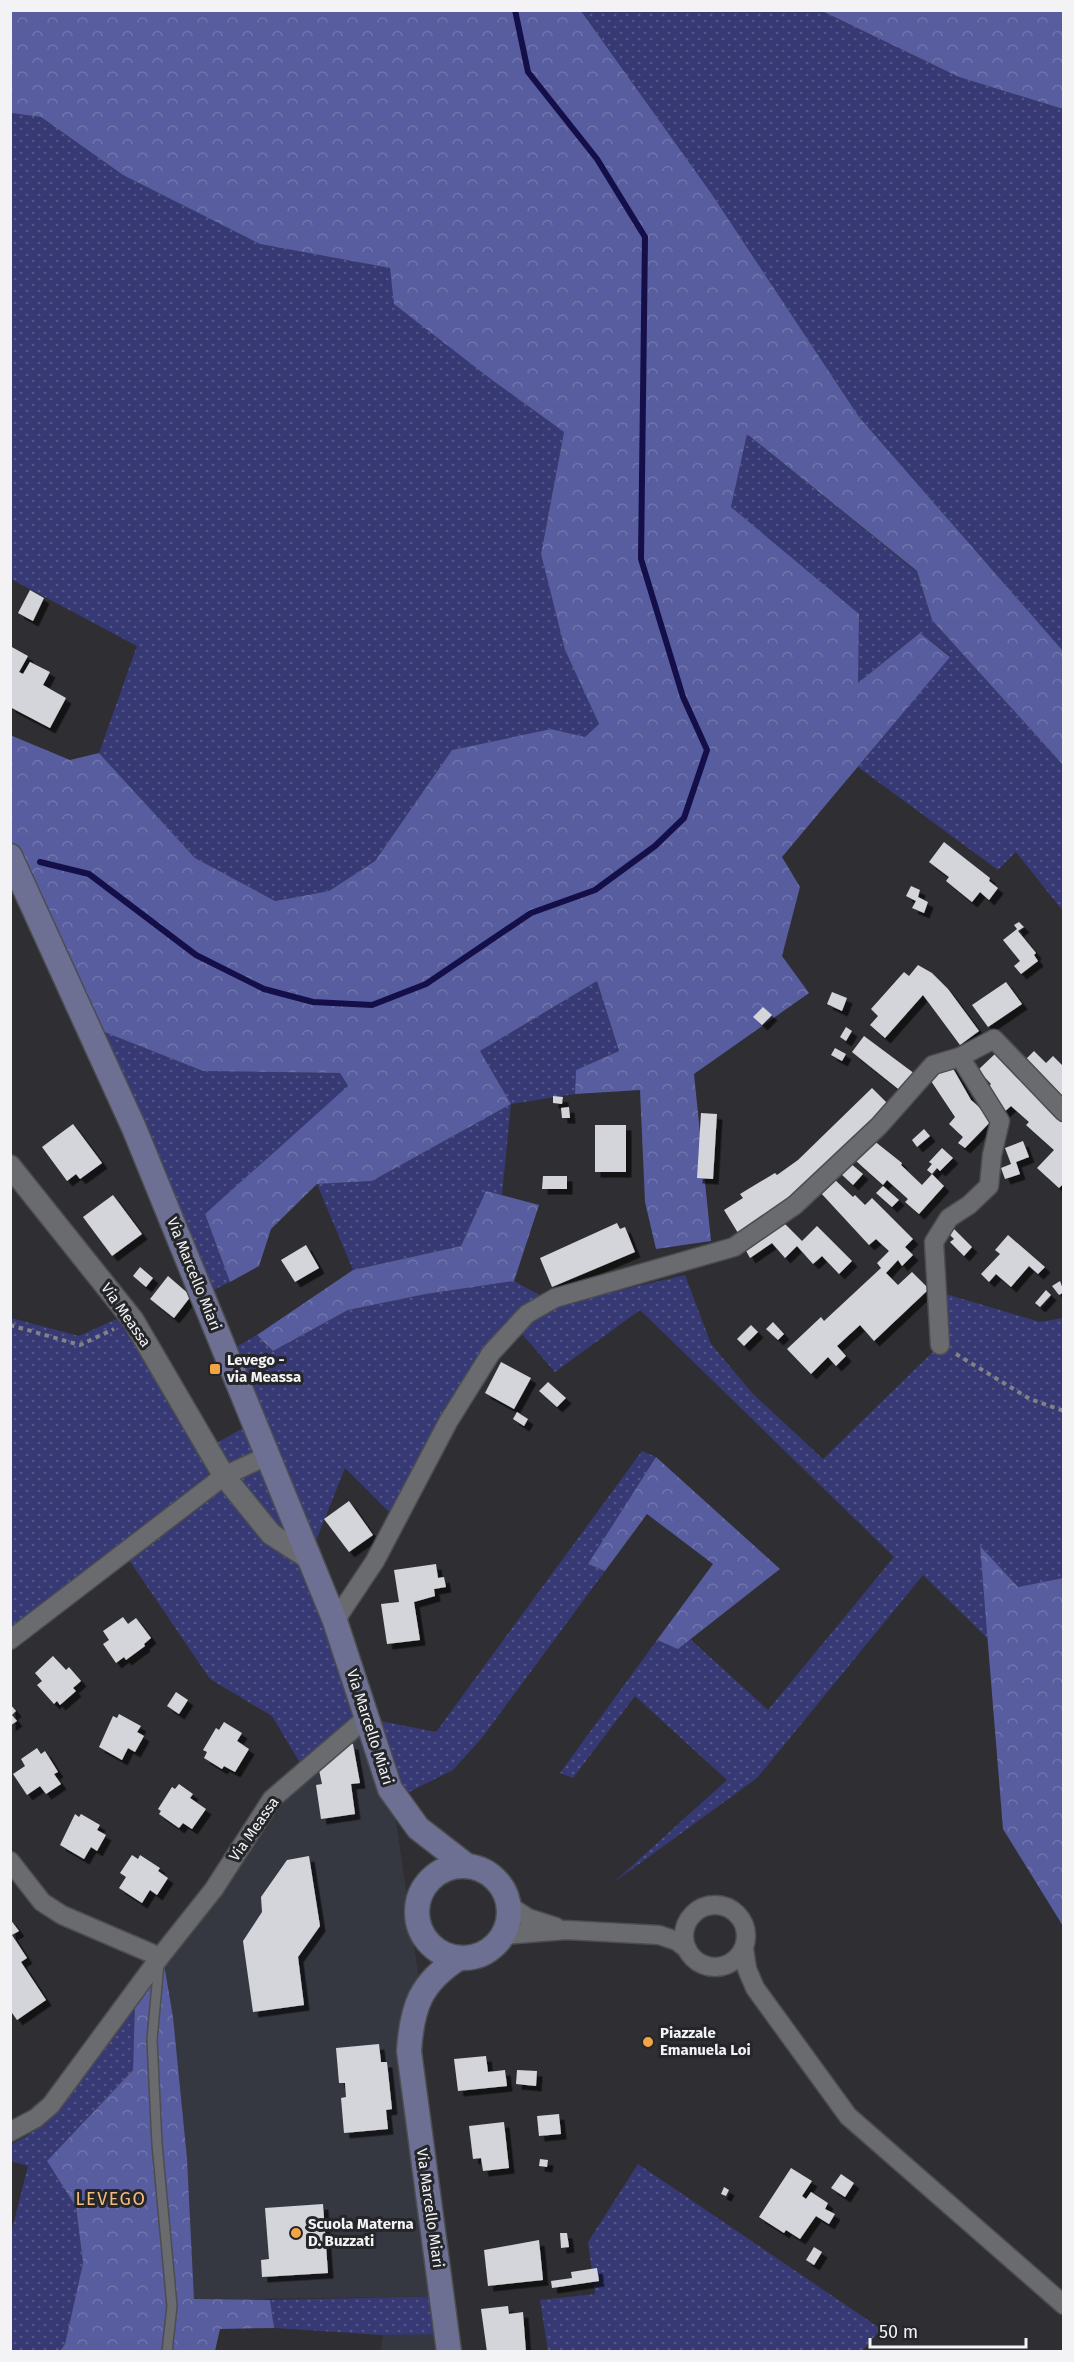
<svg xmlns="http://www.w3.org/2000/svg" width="1074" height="2362" viewBox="0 0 1074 2362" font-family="'Fira Sans',sans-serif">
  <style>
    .built { fill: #363841 }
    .grass { fill: url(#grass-dots) }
    .forest { fill: url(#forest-crowns) }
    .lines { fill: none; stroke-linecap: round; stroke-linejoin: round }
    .stream { stroke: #140f49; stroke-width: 6 }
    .building { fill: #d4d5da; filter: url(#shadow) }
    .service-casing { stroke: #4c4d50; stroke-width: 12 }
    .minor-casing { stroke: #4c4d50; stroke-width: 21 }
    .tertiary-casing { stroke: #4c4d50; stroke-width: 24 }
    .secondary-casing { stroke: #4c4d50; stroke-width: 27 }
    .path { stroke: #828285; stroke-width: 4; stroke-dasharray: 4.5 4.5; stroke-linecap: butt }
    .service { stroke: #6a6b6f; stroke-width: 9 }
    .minor { stroke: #6a6b6f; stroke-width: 18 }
    .tertiary { stroke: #6a6b6f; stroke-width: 21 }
    .secondary { stroke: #6d7092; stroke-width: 24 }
    .poi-dot { fill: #f3a443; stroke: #252629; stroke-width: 2 }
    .labels { text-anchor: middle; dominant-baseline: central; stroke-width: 6; stroke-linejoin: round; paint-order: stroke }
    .street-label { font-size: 15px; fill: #f3f3f6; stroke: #252629 }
    .poi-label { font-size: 15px; font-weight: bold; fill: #f3f3f6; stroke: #252629; text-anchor: start }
    .quarter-label { font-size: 18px; letter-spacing: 1.5px; fill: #f3bc7f; stroke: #252629 }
  </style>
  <defs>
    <pattern id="grass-dots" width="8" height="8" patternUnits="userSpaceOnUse" patternTransform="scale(1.5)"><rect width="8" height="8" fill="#363974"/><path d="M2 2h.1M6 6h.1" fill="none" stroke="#545688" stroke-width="1.8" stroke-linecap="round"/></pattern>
    <pattern id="forest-crowns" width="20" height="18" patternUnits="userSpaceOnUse" patternTransform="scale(1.5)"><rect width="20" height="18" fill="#575d9e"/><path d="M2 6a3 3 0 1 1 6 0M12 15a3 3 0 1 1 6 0" fill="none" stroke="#7075ac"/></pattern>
    <filter id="shadow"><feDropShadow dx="5.5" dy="5.5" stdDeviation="0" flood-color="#0009"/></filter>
  </defs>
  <rect width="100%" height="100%" fill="#2f2f33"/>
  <g class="built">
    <path d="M366,1718L393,1800L421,1994L413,2010L448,2296L194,2300L187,2158L173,2017L163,1958L273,1803Z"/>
    <path d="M452,2334L455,2352H380L383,2335Z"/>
  </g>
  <g class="grass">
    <path d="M581,11H822L959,77L1063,109V651L859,417L711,193Z"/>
    <path d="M10,113L41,117L123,175L260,244L390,268L492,380L564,432L541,554L565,650L599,724L585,737L551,729L452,750L375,861L329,891L274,901L195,858L99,753L137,646L11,579Z"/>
    <path d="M747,434L917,572L932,620L1063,765V911L1016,852L998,870L858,767L950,656L920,633L858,684L731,507Z"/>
    <path d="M597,981L619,1051L576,1070L575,1094L511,1104L502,1195L486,1192L461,1246L353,1270L317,1184L372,1181L511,1104L480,1051Z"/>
    <path d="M74,1020L203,1071L340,1073L348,1087L205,1214L230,1282L197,1298Z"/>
    <path d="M685,1275L711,1344L752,1393L823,1459L940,1345L936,1291L1040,1322L1063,1318V1578L1018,1587L980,1547L988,1639L923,1575L757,1778L613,1883L727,1780L635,1696L573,1778L560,1773L657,1640L678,1648L690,1639L768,1710L894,1557L640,1310L555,1372L515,1326L397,1520L345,1468L309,1558L366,1718L436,1732L642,1451L656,1457L589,1564L605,1571L481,1739L453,1770L393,1800L366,1719L353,1744L306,1773L272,1716L210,1679L125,1554L11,1640V1318L79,1336L121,1317L208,1448L252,1423L222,1355L257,1335L273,1351L348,1310L426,1294L514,1281L557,1305Z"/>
    <path d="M135,2001L133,2070L47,2161L76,2207L83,2263L65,2344L60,2351L11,2352V2233L28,2166L11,2161V2144C64,2122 103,2047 135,2001Z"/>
    <path d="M638,2164L881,2329L862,2351H548L540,2300L595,2294L588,2242Z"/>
    <path d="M448,2296L452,2334L383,2335L274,2328L270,2300Z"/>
  </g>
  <g class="forest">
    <path d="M11,11H581L711,193L859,417L1063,651V765L932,620L917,571L747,434L731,507L859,614L858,683L920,633L950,657L782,857L800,887L782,956L809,993L694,1074L711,1241L656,1249L645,1202L640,1090L575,1094L576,1070L619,1051L597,981L480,1051L511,1104L372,1181L317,1184L271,1229L259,1266L230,1282L205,1214L348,1086L340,1073L203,1071L74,1020L19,895L11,894L10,735L70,760L99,753L195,858L275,901L329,891L375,861L452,750L551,729L585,737L599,724L565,650L541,554L564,432L492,380L394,304L390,268L260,244L123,175L41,117L11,113Z"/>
    <path d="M822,11H1063V109L959,77Z"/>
    <path d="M486,1191L539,1205L514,1281L426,1294L348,1310L273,1351L257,1335L353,1270L461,1246Z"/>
    <path d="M656,1457L780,1569L678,1649L657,1640L713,1564L647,1514L605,1571L588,1564Z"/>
    <path d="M980,1546L1018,1587L1063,1578V1926L1003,1829Z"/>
    <path d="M163,1958L173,2017L187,2158L194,2299L270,2300L274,2328L220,2329L215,2351H60L65,2344L83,2263L76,2207L47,2161L133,2070L135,2001Z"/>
  </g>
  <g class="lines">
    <path class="stream" d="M40,862L89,874L196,955L264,989L313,1002L372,1005L426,984L531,913L595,890L655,846L684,818L707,750L683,697L641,559L645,237L597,159L528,72L515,10"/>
  </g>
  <g class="building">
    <path d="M30,590L44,598L33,621L18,613Z"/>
    <path d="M10,646L28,656L19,672L23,674L30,662L50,672L43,685L66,698L50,728L10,707Z"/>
    <path d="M944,842L990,878L989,881L998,888L989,900L980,892L972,902L946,881L949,877L929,862Z"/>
    <path d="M911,886L920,890L918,897L928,902L924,913L912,908L916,901L906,896Z"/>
    <path d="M1019,922L1024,927L1018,931L1036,953L1034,955L1038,961L1021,974L1014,966L1020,961L1003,940L1017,929L1014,925Z"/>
    <path d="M918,965L932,973L948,989L979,1031L960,1045L923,995L885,1038L870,1025L878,1016L871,1009L904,972L909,976Z"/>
    <path d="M1006,982L1022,1004L988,1027L972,1005Z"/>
    <path d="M832,992L847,998L842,1011L827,1004Z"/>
    <path d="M763,1007L772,1015L762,1025L753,1017Z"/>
    <path d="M846,1027L852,1031L846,1041L840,1037Z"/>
    <path d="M864,1036L915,1074L902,1092L852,1052Z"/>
    <path d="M835,1048L846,1054L842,1061L831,1055Z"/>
    <path d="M1034,1051L1046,1063L1053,1056L1064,1067V1102L1023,1062Z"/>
    <path d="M996,1053L1064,1121V1183L1059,1188L1037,1168L1054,1150L1026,1125L1029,1122L1011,1106L1003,1113L983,1092L991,1084L978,1070Z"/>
    <path d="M951,1065L971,1100L993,1119L965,1148L958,1143L963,1137L949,1124L955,1117L929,1078Z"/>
    <path d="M872,1088L889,1105L780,1208L738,1233L724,1210L743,1198L740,1194L775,1173L777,1175L798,1160Z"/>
    <path d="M553,1096L563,1097L562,1104L553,1103Z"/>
    <path d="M569,1107L570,1118H562L561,1108Z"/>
    <path d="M701,1113L717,1114L713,1179L697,1178Z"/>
    <path d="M73,1124L102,1163L80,1179L76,1174L67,1181L42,1147Z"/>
    <rect x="595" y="1125" width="31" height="47"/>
    <path d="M924,1129L930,1136L917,1147L912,1140Z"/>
    <path d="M873,1140L902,1163L901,1165L922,1185L932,1174L944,1186L919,1214L905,1202L908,1199L887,1180L883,1185L855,1160Z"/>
    <path d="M1023,1141L1029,1157L1016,1162L1020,1174L1005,1179L1001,1168L1011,1164L1005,1148Z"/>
    <path d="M942,1148L953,1158L940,1171L937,1168L932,1174L927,1170L932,1164L929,1162Z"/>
    <path d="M850,1163L863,1174L853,1185L840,1173Z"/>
    <path d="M543,1176H567V1189H542Z"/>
    <path d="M833,1178L853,1197L855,1195L865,1205L872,1198L913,1239L905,1247L913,1255L902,1266L898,1260L886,1273L898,1285L912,1272L929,1289L874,1341L860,1325L837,1346L846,1356L836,1366L828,1357L811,1374L787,1349L821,1317L824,1321L881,1268L877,1263L889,1251L876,1239L869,1245L820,1192Z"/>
    <path d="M883,1186L899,1200L892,1207L876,1193Z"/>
    <path d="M113,1195L142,1234L112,1256L83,1217Z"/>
    <path d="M782,1221L802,1241L817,1226L852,1261L839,1274L822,1256L813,1264L797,1246L785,1258L772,1243L750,1258L744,1247Z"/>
    <path d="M617,1223L620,1229L625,1227L635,1252L552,1287L540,1258Z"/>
    <path d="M954,1229L972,1247L964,1256L950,1242L954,1239L949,1234Z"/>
    <path d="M1008,1235L1045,1267L1038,1274L1029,1266L1011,1287L996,1274L989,1282L981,1274L1000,1254L995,1250Z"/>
    <path d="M306,1245L319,1268L295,1282L281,1260Z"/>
    <path d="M140,1267L153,1278L146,1287L133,1276Z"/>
    <path d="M168,1276L191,1296L174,1318L150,1299Z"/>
    <path d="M1060,1281L1064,1292L1059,1295L1052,1286Z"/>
    <path d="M1046,1290L1051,1295L1040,1307L1035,1303Z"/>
    <path d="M773,1322L784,1334L778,1340L766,1329Z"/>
    <path d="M751,1325L758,1332L744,1346L737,1339Z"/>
    <path d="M501,1362L531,1378L514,1409L485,1393Z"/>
    <path d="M548,1382L566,1398L557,1407L539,1391Z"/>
    <path d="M517,1412L528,1419L524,1426L513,1419Z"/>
    <path d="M349,1501L373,1535L349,1552L324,1519Z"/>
    <path d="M436,1564L438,1578L444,1577L446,1587L434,1589L435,1596L414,1602L420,1640L387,1644L381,1604L399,1602L394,1570Z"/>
    <path d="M123,1617L128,1624L136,1618L151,1638L144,1644L145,1646L126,1660L124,1657L116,1663L103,1644L109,1640L103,1631Z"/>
    <path d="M53,1656L66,1670L69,1667L81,1681L73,1688L76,1691L60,1705L57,1701L54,1704L37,1685L42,1681L35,1673Z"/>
    <path d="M176,1692L188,1700L179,1714L167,1706Z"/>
    <path d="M10,1704L16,1711L12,1715L17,1721L10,1726Z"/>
    <path d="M119,1714L141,1726L137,1732L144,1736L135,1752L128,1748L122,1760L99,1747L113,1716L117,1718Z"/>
    <path d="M224,1722L242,1733L237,1741L249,1749L235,1772L224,1766L222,1769L204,1758L207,1752L203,1750L216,1728L219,1730Z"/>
    <path d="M349,1744H353L360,1783L351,1784L355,1814L321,1819L316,1785L322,1784L319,1770Z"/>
    <path d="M37,1748L41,1754L45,1751L58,1772L54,1774L61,1784L46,1794L40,1786L27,1795L13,1774L25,1766L21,1759Z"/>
    <path d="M179,1784L193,1794L190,1798L206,1809L192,1829L183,1823L179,1828L159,1814L161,1811L158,1809L172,1787L175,1789Z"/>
    <path d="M75,1814L79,1817L81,1814L100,1825L97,1830L106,1835L97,1851L91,1847L84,1859L60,1845Z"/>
    <path d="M132,1855L138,1859L140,1855L160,1868L158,1871L168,1878L157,1895L150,1890L142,1903L119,1888L126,1877L120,1873Z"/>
    <path d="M309,1856L320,1926L298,1957L304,2005L253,2012L243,1941L262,1912L261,1897L287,1860Z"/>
    <path d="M10,1919L19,1931L12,1935L27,1958L21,1962L46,2000L17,2020L10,2010Z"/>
    <path d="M379,2044L381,2062H387L392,2109L386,2110L388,2129L344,2133L341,2098L346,2097L345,2083H339L336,2048Z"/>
    <path d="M486,2056L488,2072L505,2070L507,2086L458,2091L454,2059Z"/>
    <path d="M517,2070L537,2071L536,2086L516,2084Z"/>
    <path d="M559,2114L561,2134L539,2136L537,2116Z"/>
    <path d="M504,2122L509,2168L483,2171L481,2158L473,2159L469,2126Z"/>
    <path d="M540,2159L548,2160L547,2167L539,2166Z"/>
    <path d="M791,2168L812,2181L802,2196L806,2199L811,2192L828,2203L825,2209L835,2214L829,2224L816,2216L800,2239L786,2230L784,2233L759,2217Z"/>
    <path d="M841,2174L854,2183L845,2197L831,2188Z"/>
    <path d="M724,2187L729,2190L726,2196L721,2194Z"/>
    <path d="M323,2204L328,2273L262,2277L261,2260L269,2259L265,2208Z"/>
    <path d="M560,2233H567L569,2247L561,2248Z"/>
    <path d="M539,2240L543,2280L488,2286L484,2250Z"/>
    <path d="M814,2247L822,2252L814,2265L806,2260Z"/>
    <path d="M597,2268L599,2281L552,2288L551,2281L572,2278L571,2272Z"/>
    <path d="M508,2306L509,2314L523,2312L526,2352H487L481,2309Z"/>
  </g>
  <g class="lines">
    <defs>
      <path id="service" d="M159,1963L152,2040L157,2144L172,2306L167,2352"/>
      <g id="minor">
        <path d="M940,1345L934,1242L949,1218L969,1205L989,1186L992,1155L1000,1121L960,1057L994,1039L1064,1112"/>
        <path d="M335,1621L375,1561L448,1422L491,1353L527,1314L555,1298L734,1247L795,1205L879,1126L933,1065L960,1057"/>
        <path d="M10,1640L224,1476L267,1456"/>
        <path d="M10,1861L42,1902L62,1915L160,1957"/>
        <circle cx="715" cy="1936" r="31"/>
        <path d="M508,1905L528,1918L556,1927"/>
        <path d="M503,1935L566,1930L659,1935L677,1941L687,1949"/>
        <path d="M744,1949L747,1969L755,1988L848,2116L1064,2305"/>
        <path d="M10,2132L36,2118L51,2105L160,1957L214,1889L272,1799L366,1718"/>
      </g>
      <path id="tertiary" d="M10,1166L133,1320L224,1476L271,1534L308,1558"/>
      <g id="secondary">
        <path d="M10,856L134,1128L335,1621L390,1789L418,1828L467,1866"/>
        <circle cx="463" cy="1912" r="46"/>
        <path d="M449,2352L409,2051C412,2007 420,1983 459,1958"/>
      </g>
    </defs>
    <use href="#service" class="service-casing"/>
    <use href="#minor" class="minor-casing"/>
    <use href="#tertiary" class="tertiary-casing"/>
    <use href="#secondary" class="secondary-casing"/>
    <g class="path">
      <path d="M10,1325L80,1345L114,1329"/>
      <path d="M956,1354L1030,1399L1064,1411"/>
    </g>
    <use href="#service" class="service"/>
    <use href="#minor" class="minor"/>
    <use href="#tertiary" class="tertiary"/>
    <use href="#secondary" class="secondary"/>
  </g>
  <g class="poi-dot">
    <rect x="209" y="1363" width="12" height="12" rx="3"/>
    <circle cx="648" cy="2042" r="6"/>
    <circle cx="296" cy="2233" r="6"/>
  </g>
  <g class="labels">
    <g class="street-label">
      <text transform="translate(194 1274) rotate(68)">Via Marcello Miari</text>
      <text transform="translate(126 1315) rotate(55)">Via Meassa</text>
      <text transform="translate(370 1727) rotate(72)">Via Marcello Miari</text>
      <text transform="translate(254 1829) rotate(-55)">Via Meassa</text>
      <text transform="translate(430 2208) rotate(82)">Via Marcello Miari</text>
    </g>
    <g class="poi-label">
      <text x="227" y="1360">Levego -<tspan x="227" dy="17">via Meassa</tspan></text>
      <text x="660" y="2033">Piazzale<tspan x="660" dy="17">Emanuela Loi</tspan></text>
      <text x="308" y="2224">Scuola Materna<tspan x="308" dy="17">D. Buzzati</tspan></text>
    </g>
    <g class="quarter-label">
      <text x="111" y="2199">LEVEGO</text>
    </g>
  </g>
  <rect width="1074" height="2362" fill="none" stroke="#f3f3f6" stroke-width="24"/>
  <path d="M870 2338v9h156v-9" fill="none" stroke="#f3f3f6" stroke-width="3"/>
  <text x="879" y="2338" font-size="18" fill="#f3f3f6" stroke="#252629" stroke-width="4.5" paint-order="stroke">50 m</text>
</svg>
